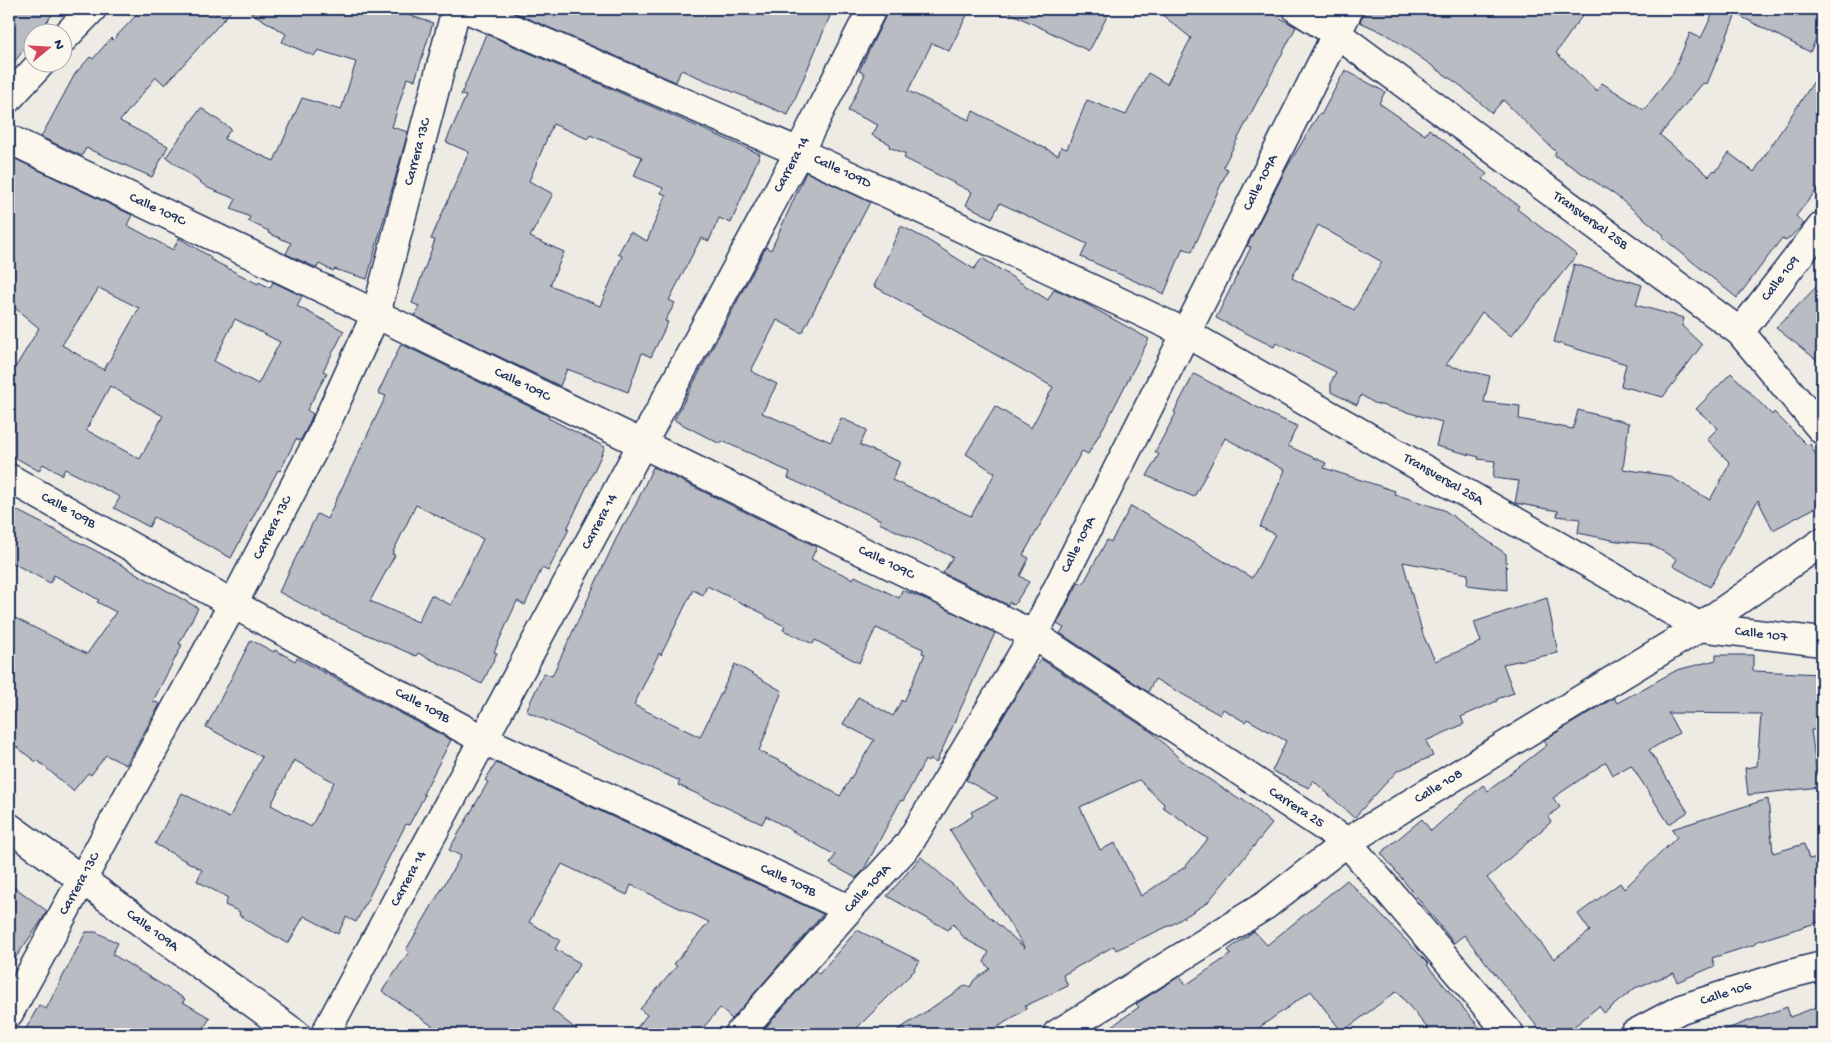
<svg xmlns="http://www.w3.org/2000/svg" width="1831" height="1043" viewBox="0 0 1831 1043" font-family="'Gochi Hand',sans-serif">
  <style>
    .building { fill: #b9bcc3; stroke: #1b2f5e; fill-rule: evenodd }
    .lines { fill: none; stroke-linecap: round; stroke-linejoin: round }
    .street-casing { stroke: #1b2f5e; stroke-width: 31 }
    .secondary-casing { stroke: #1b2f5e; stroke-width: 31 }
    .street { stroke: #fbf7ec; stroke-width: 28 }
    .secondary { stroke: #fbf7ec; stroke-width: 28 }
    .labels { text-anchor: middle; dominant-baseline: central; stroke-width: 4.5; stroke-linejoin: round; paint-order: stroke }
    .street-label { font-size: 14px; fill: #1b2f5e; stroke: #fbf7ec }
  </style>
  <rect width="100%" height="100%" fill="#eeebe4"/>
  <filter id="ink" filterUnits="userSpaceOnUse"><feTurbulence type="fractalNoise" baseFrequency=".02" numOctaves="2"/><feDisplacementMap in="SourceGraphic" scale="10" xChannelSelector="R" yChannelSelector="G"/><feConvolveMatrix kernelMatrix="1 2 1 2 8 2 1 2 1" color-interpolation-filters="sRGB"/></filter>
  <g filter="url(#ink)">
    <g class="building">
      <path d="M9,9H57L38,32H32V39L9,69Z"/>
      <path d="M142,9H233L165,85L156,77L120,121L168,146L152,177L86,148L82,156L41,137L75,74L90,57L93,59L111,38L113,40Z"/>
      <path d="M245,9H389L433,23L415,80L407,78L392,127L408,132L367,279L334,269L333,271L319,264L317,268L286,254L291,243L268,233L269,231L248,221L250,217L231,209L236,199L208,188L166,157L201,108L231,129L224,139L274,161L302,98L341,110L356,62L318,50L314,56L282,42L286,34Z"/>
      <path d="M506,9H833L788,115L681,70L676,82Z"/>
      <path d="M889,9H970L949,51L932,43L908,91L969,120L973,111L1058,155L1061,147L1067,149L1087,100L1126,115L1148,73L1167,84L1191,38L1155,9H1265L1296,27L1223,167L1228,169L1209,211H1210L1192,252L1183,248L1164,294L1081,257L1087,244L1000,203L992,218L966,205L972,192L904,158L906,154L889,147L890,144L872,135L878,125L848,111L865,74L859,71Z"/>
      <path d="M1002,9H1111L1089,51Z"/>
      <path d="M1365,9H1587L1556,53L1597,91L1602,83L1644,110L1673,73L1690,33L1701,38L1715,9H1822V26L1810,52L1736,14L1707,84L1703,83L1660,135L1709,176L1714,170L1716,171L1729,153L1754,172L1822,69V183L1796,216L1804,224L1786,241L1782,238L1737,298L1662,237L1664,235L1614,194L1554,155L1556,152L1503,100L1492,113L1461,86L1388,35L1360,22Z"/>
      <path d="M486,34L760,154L731,223L719,218L709,241L701,238L669,300L675,303L665,321L668,322L651,357L642,353L628,392L567,369L560,386L415,316L419,306L412,303L435,240L431,239L469,152L446,142L466,96L461,95ZM553,124L588,139L590,135L642,157L634,176L663,188L661,193L666,195L647,241L630,232L618,254L622,256L600,306L550,285L564,252L530,237L553,194L529,181Z"/>
      <path d="M1345,70L1385,92L1379,103L1425,135L1429,129L1487,174L1483,179L1519,206L1517,209L1577,255L1511,336L1482,312L1446,365L1490,376L1484,402L1520,406L1519,419L1573,429L1578,410L1629,423L1623,469L1669,476L1710,500L1730,463L1707,439L1718,428L1696,409L1731,373L1772,415L1774,412L1807,445L1810,444L1822,466V504L1773,530L1758,500L1710,587L1673,566L1677,559L1649,544L1617,541L1578,533L1580,519L1557,516L1558,511L1515,503L1519,481L1493,478L1495,461L1478,459L1479,457L1436,446L1442,422L1374,403L1361,395L1357,405L1331,392V382L1336,372L1276,343L1274,347L1216,318L1251,247L1247,246L1286,169L1319,114L1321,115ZM1318,225L1382,262L1354,310L1292,278Z"/>
      <path d="M9,156L132,215L127,225L173,250L179,238L211,257L210,259L258,284L259,282L270,288L273,282L302,296L297,306L344,331L323,371L327,373L307,410L313,414L306,430L300,441L296,439L280,471L278,470L231,558L154,517L149,527L114,508L120,497L65,469L62,475L43,464L39,471L9,454V378L39,328L9,303ZM99,288L139,308L104,370L62,345ZM235,319L280,342L258,384L214,361ZM110,386L163,416L140,459L86,430Z"/>
      <path d="M806,172L870,202L802,333L777,320L751,371L777,384L762,413L831,442L841,418L867,430L860,445L900,462L892,480L971,516L995,473L966,454L995,406L1031,428L1053,387L874,286L901,226L926,239L974,269L982,258L1048,300L1054,289L1079,300L1149,339L1108,419L1088,454L1082,451L1023,555L1029,558L1020,576L1029,582L1014,605L1009,602L1008,605L943,573L953,557L879,523L881,520L788,478L790,472L772,464V463L722,441L720,444L674,420L766,247L771,250Z"/>
      <path d="M1574,264L1642,285L1636,305L1684,318L1682,326L1702,345L1663,397L1621,386L1626,364L1554,342Z"/>
      <path d="M1822,281V364L1776,328Z"/>
      <path d="M401,344L549,416L548,418L605,447L567,529H569L548,571L542,568L525,605L517,601L494,652L497,653L482,684L418,653L416,656L324,616L279,592L317,514L327,519L386,396L378,393ZM416,505L483,539L451,605L431,595L418,622L370,601L395,555L392,554Z"/>
      <path d="M1194,374L1274,416L1297,426L1288,446L1326,463L1324,468L1395,491L1394,494L1444,510L1506,554L1507,590L1467,585L1468,574L1403,562L1423,635L1435,661L1481,642L1474,622L1547,598L1558,653L1503,664L1514,693L1497,699V701L1461,717L1464,724L1426,741L1433,756L1397,771L1354,818L1313,780L1309,788L1272,771L1286,741L1247,719L1245,722L1223,709L1220,715L1155,679L1148,692L1060,633L1064,628L1057,624L1067,604L1079,582L1083,584L1107,540L1111,542L1131,506L1252,578L1275,534L1260,527L1285,470L1225,438L1194,497L1147,476L1159,454L1155,452L1176,413L1174,412Z"/>
      <path d="M653,467L817,547L811,559L853,579L855,576L899,598L902,590L928,600L995,633L936,763L930,759L928,762L925,760L903,801L901,800L863,871L856,878L830,864L835,855L766,816L762,824L678,785L680,781L526,711L544,673L552,676L623,524H625L636,504ZM707,586L766,615V617L785,626L783,630L813,644L815,640L859,663L876,628L923,649L922,653L925,654L904,702L902,700L893,716L858,697L843,724L874,740L840,796L790,766L759,751L782,691L735,664L700,737L634,705L659,653L661,655L693,590L703,595Z"/>
      <path d="M16,510L100,553L198,608L179,644L182,645L153,701L160,704L126,765L106,755L91,775L88,773L73,791L37,760L36,762L9,741V615L87,654L116,612L97,602L99,600L54,575L50,583L9,561V523Z"/>
      <path d="M251,640L274,652L275,650L295,661L297,658L451,740L423,794L425,795L409,825L406,824L356,922L346,917L338,934L304,916L288,944L239,915L240,912L225,905L228,898L197,881L202,870L155,844L182,793L229,818L262,757L206,727ZM294,760L334,782L311,827L271,805Z"/>
      <path d="M1716,655H1753V671L1822,674V730H1811L1819,787L1748,795L1745,768L1757,766L1761,714L1668,713L1679,733L1649,750L1688,812L1669,824L1631,765L1613,775L1606,762L1553,798L1560,807L1548,817L1551,822L1487,878L1554,959L1590,931L1578,914L1620,883L1624,889L1677,837L1672,829L1768,799L1773,853L1804,844L1809,859L1822,856V921L1755,942L1756,944L1712,958L1715,966L1677,982L1674,973L1635,988L1604,1013L1599,1006L1565,1034H1543L1464,935L1454,943L1381,853L1422,819L1431,831L1483,785L1488,791L1547,745L1544,740L1614,698L1617,703L1677,670L1716,660Z"/>
      <path d="M1041,659L1153,733L1182,761L1240,800L1242,798L1272,824L1207,903L1173,924L1116,950L1114,946L1063,975L1068,986L1025,1006L1026,1009L987,1034H892L966,985L970,987L974,980L990,969L984,962L989,952L965,939L953,924L948,930L887,896L921,857L1025,948L950,830L973,816L971,812L998,798L966,780L1024,682ZM1139,780L1164,804L1163,807L1208,839L1185,867L1141,896L1115,843L1100,850L1080,807Z"/>
      <path d="M496,763L803,905L823,914L732,1019L720,1008L698,1034H632L647,1015L640,1009L677,966L674,964L709,922L631,885L627,895L562,864L529,922L560,940L555,949L580,963L552,1010L582,1034H444L382,991L409,952L406,950L461,856L449,850L488,782L485,780Z"/>
      <path d="M1347,880L1429,964L1427,965L1485,1034H1432L1397,991L1342,1032L1311,991L1250,1034H1101L1139,1007L1136,1004L1180,976L1186,985L1231,954L1228,950L1254,931L1267,945Z"/>
      <path d="M9,883L47,911L40,923L9,967Z"/>
      <path d="M857,930L920,961L914,968L915,970L851,1034H760L815,971L819,974Z"/>
      <path d="M86,932H96L118,943L112,954L185,999L183,1002L210,1018L200,1034H23L39,1005L46,1009Z"/>
      <path d="M1822,1005V1034H1722L1721,1031L1787,1007L1790,1017Z"/>
    </g>
    <g class="lines">
      <defs>
        <g id="street">
          <path d="M467,9L799,152L1186,333L1700,627L1822,642"/>
          <path d="M1297,9L1337,34L1740,332L1822,430"/>
          <path d="M62,40L92,9"/>
          <path d="M9,98L42,62"/>
          <path d="M9,139L376,314L1034,635L1347,842L1510,1034"/>
          <path d="M1740,332L1822,226"/>
          <path d="M9,478L233,604L484,740L849,909"/>
          <path d="M9,827L296,1034"/>
          <path d="M9,1013L233,604L320,437L376,314L456,9"/>
          <path d="M739,1034L849,909L908,845L948,779L1034,635L1349,9"/>
          <path d="M1057,1034L1266,905L1347,842L1700,627L1822,542"/>
          <path d="M1634,1034L1681,1009L1786,975L1822,966"/>
        </g>
        <path id="secondary" d="M325,1034L799,152L872,9"/>
      </defs>
      <use href="#street" class="street-casing"/>
      <use href="#secondary" class="secondary-casing"/>
      <use href="#street" class="street"/>
      <use href="#secondary" class="secondary"/>
    </g>
  </g>
  <g class="labels">
    <g class="street-label">
      <text transform="translate(418 152) rotate(-75)">Carrera 13C</text>
      <text transform="translate(792 165) rotate(-62)">Carrera 14</text>
      <text transform="translate(842 172) rotate(25)">Calle 109D</text>
      <text transform="translate(1261 183) rotate(-63)">Calle 109A</text>
      <text transform="translate(157 210) rotate(25)">Calle 109C</text>
      <text transform="translate(1590 221) rotate(36)">Transversal 25B</text>
      <text transform="translate(1781 279) rotate(-52)">Calle 109</text>
      <text transform="translate(522 385) rotate(26)">Calle 109C</text>
      <text transform="translate(1443 480) rotate(30)">Transversal 25A</text>
      <text transform="translate(68 511) rotate(29)">Calle 109B</text>
      <text transform="translate(600 522) rotate(-62)">Carrera 14</text>
      <text transform="translate(273 528) rotate(-63)">Carrera 13C</text>
      <text transform="translate(1079 545) rotate(-63)">Calle 109A</text>
      <text transform="translate(886 563) rotate(26)">Calle 109C</text>
      <text transform="translate(1761 635) rotate(7)">Calle 107</text>
      <text transform="translate(422 706) rotate(28)">Calle 109B</text>
      <text transform="translate(1439 787) rotate(-31)">Calle 108</text>
      <text transform="translate(1296 808) rotate(33)">Carrera 25</text>
      <text transform="translate(409 879) rotate(-62)">Carrera 14</text>
      <text transform="translate(788 881) rotate(25)">Calle 109B</text>
      <text transform="translate(80 884) rotate(-61)">Carrera 13C</text>
      <text transform="translate(868 889) rotate(-47)">Calle 109A</text>
      <text transform="translate(152 931) rotate(36)">Calle 109A</text>
      <text transform="translate(1726 994) rotate(-18)">Calle 106</text>
    </g>
  </g>
  <rect width="1831" height="1043" fill="none" stroke="#fbf7ec" stroke-width="30"/>
  <rect x="15" y="15" width="1801" height="1013" fill="none" stroke="#1b2f5e" stroke-width="2" filter="url(#ink)"/>
  <g transform="translate(48 48) rotate(72)"><circle r="24" fill="#fbf7ec" stroke="#a1a7b3"/>
  <path d="M0-4L9 19L0 12L-9 19Z" fill="#d1495b"/>
  <text y="-8" font-size="14" font-weight="bold" text-anchor="middle" fill="#1b2f5e">N</text>
  </g>
</svg>
